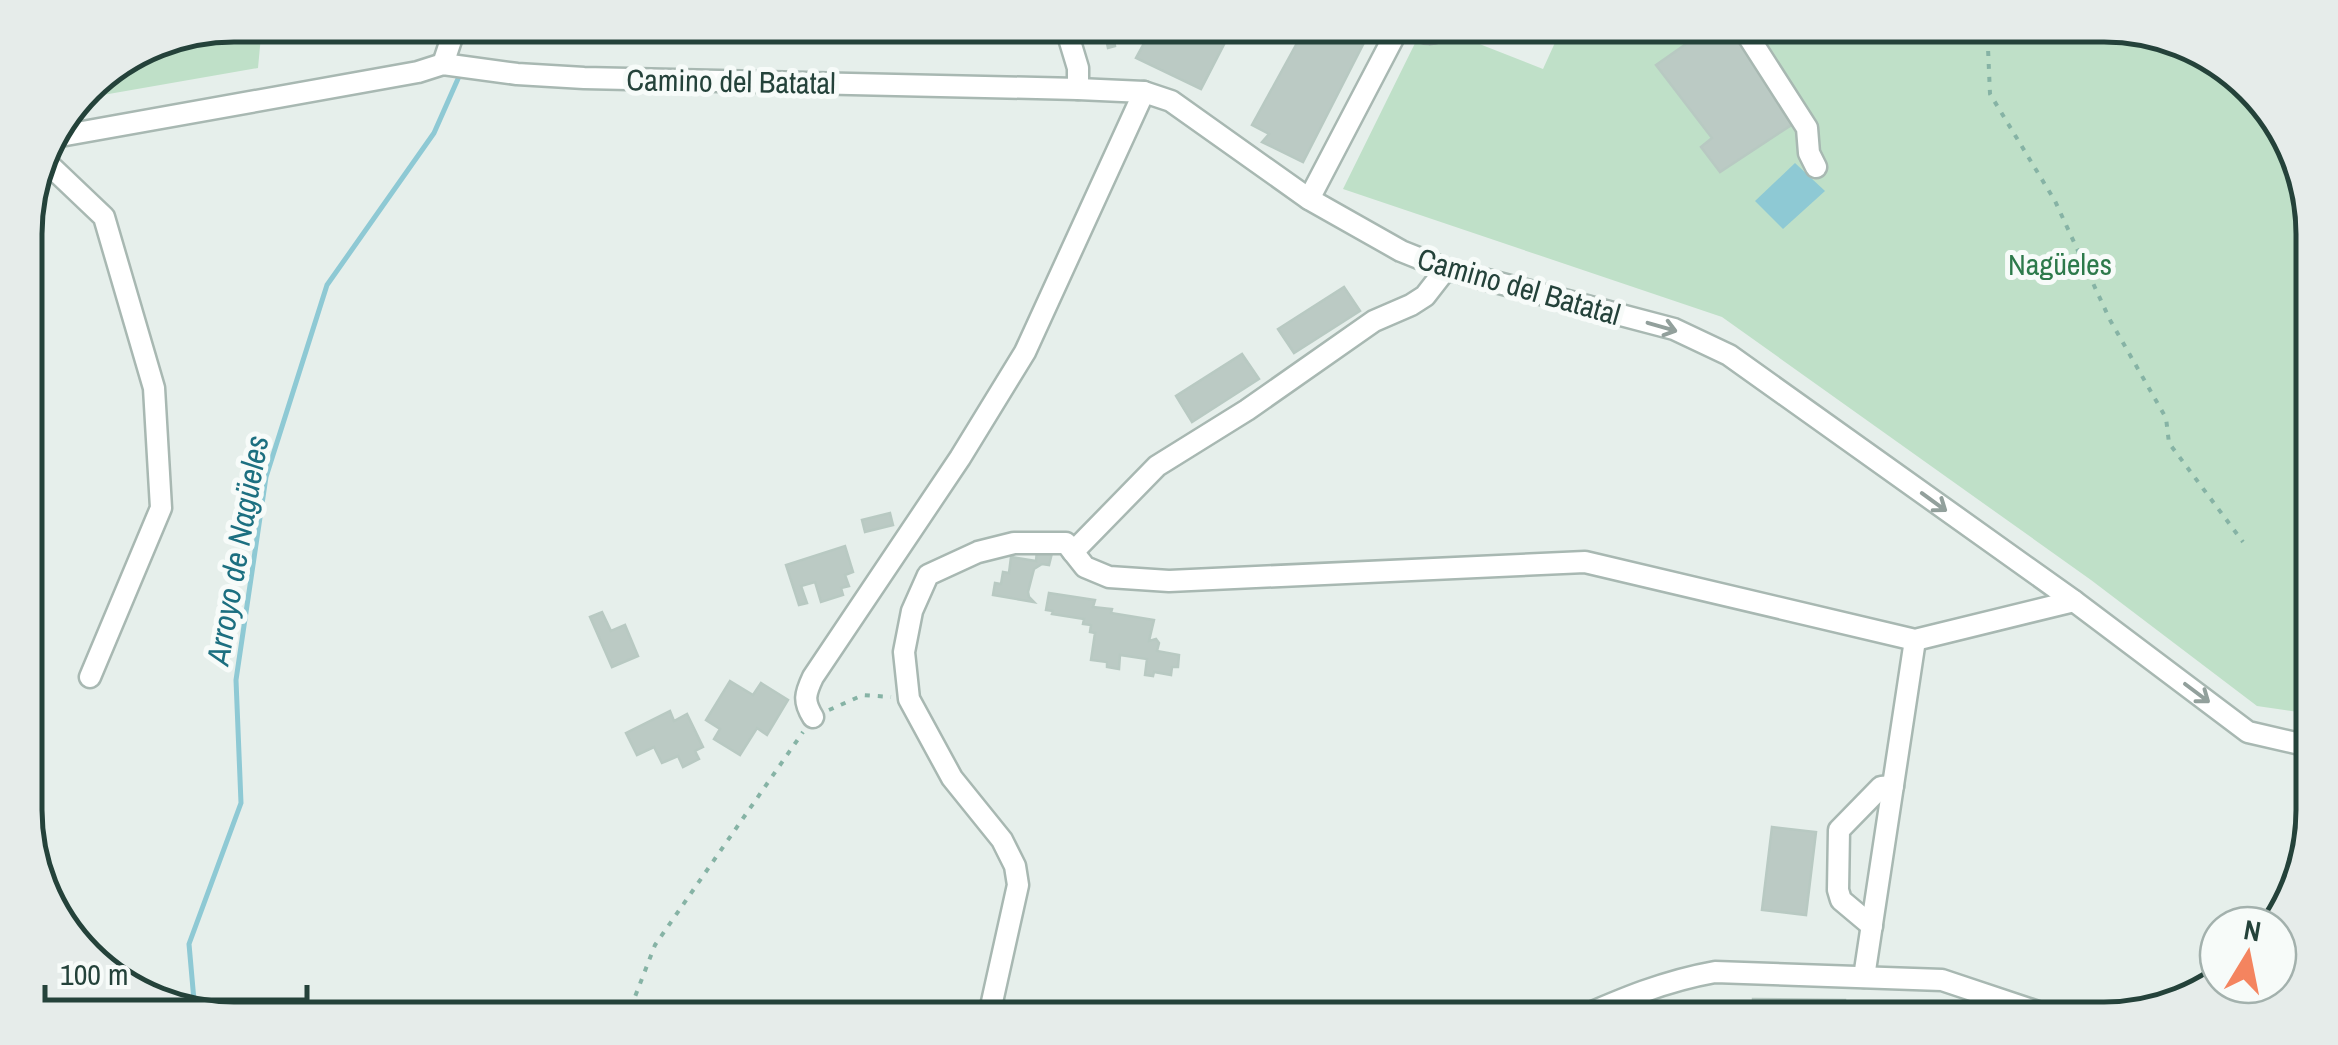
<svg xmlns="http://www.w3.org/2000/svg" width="2338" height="1045" viewBox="0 0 2338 1045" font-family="'Archivo Narrow',sans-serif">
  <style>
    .green { fill: #bfe0c8 }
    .water { fill: #8ec9d4 }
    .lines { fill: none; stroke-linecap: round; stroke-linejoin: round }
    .stream { stroke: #8ec9d4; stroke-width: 5 }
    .building { fill: #bbcac4; stroke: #b8c9c2; stroke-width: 2.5 }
    .minor-casing { stroke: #a8b8b2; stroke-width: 25 }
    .path { stroke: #86b3a5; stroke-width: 4; stroke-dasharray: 5 8; stroke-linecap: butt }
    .minor { stroke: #fff; stroke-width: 20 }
    .oneway { stroke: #92a09c }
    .labels { text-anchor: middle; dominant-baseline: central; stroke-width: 10; stroke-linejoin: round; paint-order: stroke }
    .street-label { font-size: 30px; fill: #24423a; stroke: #f7fbf9 }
    .park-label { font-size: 30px; fill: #2d7a4b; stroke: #f7fbf9 }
    .water-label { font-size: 32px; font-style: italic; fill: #1c6f80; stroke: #f7fbf9 }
    .rim { fill: none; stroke: #24423a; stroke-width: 5 }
  </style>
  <rect width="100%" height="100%" fill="#e6efeb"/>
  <g class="green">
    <path d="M235,25H262L258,68L80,99L96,77L155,41Z"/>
    <path d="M1424,25H1431L1543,69L1563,25H2103L2184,41L2270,107L2300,179L2296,220L2310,319L2297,430L2312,479L2313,714L2257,706L2091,580L1722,317L1343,189Z"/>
  </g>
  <path class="water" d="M1795,163L1825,191L1783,229L1755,201Z"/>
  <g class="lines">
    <path class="stream" d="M195,1012L189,944L241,803L236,680L266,477L327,285L434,133L461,72"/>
  </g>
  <g class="building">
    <path d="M1083,25H1115L1117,33L1113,34L1115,46L1108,48L1106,39L1087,42Z"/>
    <path d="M1154,25H1234L1201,89L1136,58Z"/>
    <path d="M1307,25H1373L1303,162L1262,142L1269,134L1252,125Z"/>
    <path d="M1713,25H1736L1796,122L1720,172L1701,147L1712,138L1656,65Z"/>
    <path d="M1344,287L1360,311L1294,353L1278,329Z"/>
    <path d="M1242,354L1259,379L1192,422L1176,396Z"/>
    <path d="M890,513L893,525L865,532L862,520Z"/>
    <path d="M845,546L853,572L845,575L849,586L841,588L843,595L821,602L815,582L801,586L807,603L799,605L786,565Z"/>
    <path d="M1037,550L1052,553L1049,565L1042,564L1034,569L1028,592L1029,597L1034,602L993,595L995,583L1001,584L1003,572L1009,573L1011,557L1036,561Z"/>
    <path d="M1049,593L1095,600L1093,607L1112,609L1111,613L1154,620L1149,641L1156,639L1159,643L1157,651L1179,655L1178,667H1172L1171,675L1154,672L1153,676L1145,675L1147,659L1120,655L1119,669L1107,667V662L1091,660L1095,633L1090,632L1091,625L1083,624L1084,619L1052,614L1053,611L1046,610Z"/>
    <path d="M602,612L611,631L625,625L638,656L612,667L590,617Z"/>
    <path d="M730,681L753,695L761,683L788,700L767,735L757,728L740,755L714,739L720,729L706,720Z"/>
    <path d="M670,711L674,721L687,714L703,747L695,751L699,759L683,767L678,756L662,763L654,747L637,755L626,733Z"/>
    <path d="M1772,827L1816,832L1806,915L1762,910Z"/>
    <path d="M1753,999L1845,1000V1020H1752Z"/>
  </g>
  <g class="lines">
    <defs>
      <g id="minor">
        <path d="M1065,25L1078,68V89"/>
        <path d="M1408,25C1428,35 1430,36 1451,25"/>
        <path d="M1741,25L1807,128L1809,153L1816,167"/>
        <path d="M443,64L456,25"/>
        <path d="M49,138L418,72L443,64L517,74L584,78L1078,89L1144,92L1171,101L1309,199L1401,251L1446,269L1674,329L1729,355L2074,601L2248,732L2313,747"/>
        <path d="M42,158L104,217L154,388L161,508L90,677"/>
        <path d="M1309,199L1400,25"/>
        <path d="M1073,552L1157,466L1247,410L1374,321L1411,305L1425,296L1446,269"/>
        <path d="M813,717C803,701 805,694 813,677L960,458L1025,352L1144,92"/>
        <path d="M1872,926L1841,900L1838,890L1839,830L1881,787L1893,786"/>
        <path d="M1864,977L1915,640"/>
        <path d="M988,1020L1018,885L1015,866L1002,840L952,778L909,699L904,652L912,611L928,575L978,552L1014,543H1066L1085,567L1109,577L1169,581L1585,562L1915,640L2074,601"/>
        <path d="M1574,1020C1622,999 1664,981 1715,972L1942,980L2062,1020"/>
      </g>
    </defs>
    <use href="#minor" class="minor-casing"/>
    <g class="path">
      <path d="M1987,25L1990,94L2055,201L2110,320L2166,418L2169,443L2243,542"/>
      <path d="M829,710L863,695L891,697"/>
      <path d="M626,1020L655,945L803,732"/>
    </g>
    <use href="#minor" class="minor"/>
  </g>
  <defs><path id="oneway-shaft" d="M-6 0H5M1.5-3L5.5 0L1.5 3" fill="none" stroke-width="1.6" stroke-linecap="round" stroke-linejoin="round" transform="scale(2.5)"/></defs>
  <g class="oneway">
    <use href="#oneway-shaft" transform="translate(1662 327) rotate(16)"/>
    <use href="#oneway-shaft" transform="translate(1934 502) rotate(36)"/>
    <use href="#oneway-shaft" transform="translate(2197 693) rotate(37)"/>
  </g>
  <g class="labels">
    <g class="street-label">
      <text transform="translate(731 81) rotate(1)">Camino del Batatal</text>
      <text transform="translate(1519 286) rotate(16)">Camino del Batatal</text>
    </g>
    <g class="park-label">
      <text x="2060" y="264">Nagüeles</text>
    </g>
    <g class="water-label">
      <text transform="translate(237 550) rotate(-80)">Arroyo de Nagüeles</text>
    </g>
  </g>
  <path d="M0 0H2338V1045H0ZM234 42H2104A192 192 0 0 1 2296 234V810A192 192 0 0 1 2104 1002H234A192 192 0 0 1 42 810V234A192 192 0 0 1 234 42Z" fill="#e6ecea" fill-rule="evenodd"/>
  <path class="rim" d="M234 42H2104A192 192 0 0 1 2296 234V810A192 192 0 0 1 2104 1002H234A192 192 0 0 1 42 810V234A192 192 0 0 1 234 42Z"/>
  <g transform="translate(2248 955) rotate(10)"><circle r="48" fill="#f7fbf9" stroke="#a3b1ad" stroke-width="2.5"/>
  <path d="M0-8L18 38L0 25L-18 38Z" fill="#f4845f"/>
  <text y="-15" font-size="28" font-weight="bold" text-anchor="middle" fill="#24423a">N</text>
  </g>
  <path d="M45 985v15h262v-15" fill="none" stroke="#24423a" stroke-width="5"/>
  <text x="60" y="985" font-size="30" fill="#24423a" stroke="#f7fbf9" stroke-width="8" paint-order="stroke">100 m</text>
</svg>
